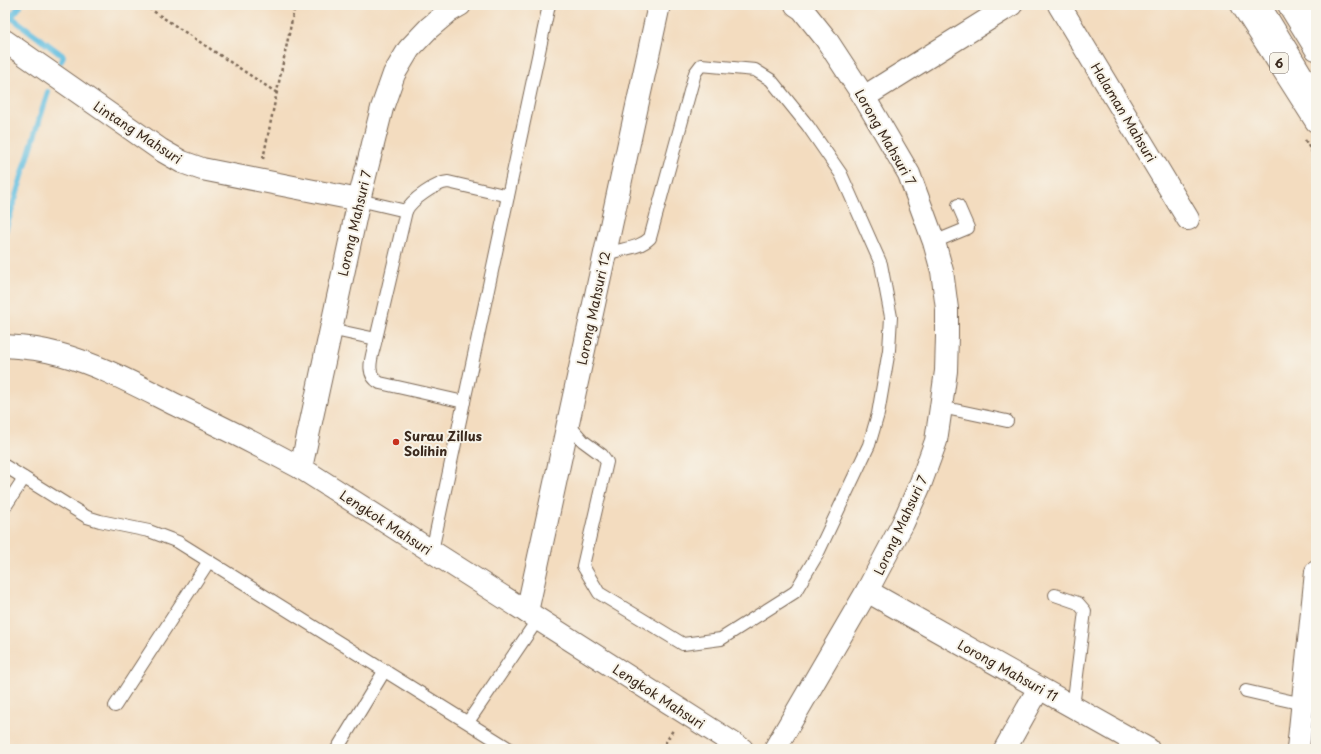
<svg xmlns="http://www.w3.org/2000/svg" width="1321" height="754" viewBox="0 0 1321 754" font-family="'Playpen Sans',sans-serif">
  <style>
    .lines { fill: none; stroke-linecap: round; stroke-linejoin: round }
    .stream { stroke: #64bfe1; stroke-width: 6 }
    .service-casing { stroke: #7b6856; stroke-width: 14 }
    .minor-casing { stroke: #7b6856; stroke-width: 24 }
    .primary-casing { stroke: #7b6856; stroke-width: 24 }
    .trunk-casing { stroke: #7b6856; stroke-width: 24 }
    .path { stroke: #7b6856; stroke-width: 2.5; stroke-dasharray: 3 3; stroke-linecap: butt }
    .service { stroke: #fff; stroke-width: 12 }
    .minor { stroke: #fff; stroke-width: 22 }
    .primary { stroke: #fff; stroke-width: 22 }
    .trunk { stroke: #fff; stroke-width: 22 }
    .poi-dot { fill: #c8321e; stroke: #f7f3e8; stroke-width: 1.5 }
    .labels { text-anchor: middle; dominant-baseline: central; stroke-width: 4; stroke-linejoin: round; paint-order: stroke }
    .shield { fill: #f7f3e8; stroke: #73665b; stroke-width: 1 }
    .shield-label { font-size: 12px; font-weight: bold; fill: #3b2a1e }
    .street-label { font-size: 13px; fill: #3b2a1e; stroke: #f7f3e8 }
    .poi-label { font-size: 13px; font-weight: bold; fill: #3b2a1e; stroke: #f7f3e8; text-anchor: start }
  </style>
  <rect width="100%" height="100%" fill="#f7f3e8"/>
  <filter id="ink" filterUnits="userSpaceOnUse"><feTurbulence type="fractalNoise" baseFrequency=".025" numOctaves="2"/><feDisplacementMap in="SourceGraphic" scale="8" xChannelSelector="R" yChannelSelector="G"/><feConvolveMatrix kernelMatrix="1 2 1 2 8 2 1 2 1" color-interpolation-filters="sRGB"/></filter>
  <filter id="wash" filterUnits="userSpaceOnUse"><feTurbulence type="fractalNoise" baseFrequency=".012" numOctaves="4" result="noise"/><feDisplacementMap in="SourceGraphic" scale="16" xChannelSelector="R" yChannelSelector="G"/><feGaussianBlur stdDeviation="0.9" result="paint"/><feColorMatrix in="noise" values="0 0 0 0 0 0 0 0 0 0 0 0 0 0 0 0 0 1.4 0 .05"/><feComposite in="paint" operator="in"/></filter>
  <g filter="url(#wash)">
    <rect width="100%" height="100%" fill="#f3dcbf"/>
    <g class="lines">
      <g class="stream">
        <path d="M20,6L11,17L63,56L61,61"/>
        <path d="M5,231L48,92"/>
      </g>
    </g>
  </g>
  <g filter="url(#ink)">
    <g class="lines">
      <defs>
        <g id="service">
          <path d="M406,211C411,200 436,183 448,182L508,196"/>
          <path d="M934,242L968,228L958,205"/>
          <path d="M330,329L376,339L406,211L359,200"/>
          <path d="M376,339C373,354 363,374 380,383L464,402"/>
          <path d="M941,407L1007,421"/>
          <path d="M568,424L583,441L602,455L607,462L583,566L599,593L683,644L721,639L795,592L817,555L869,445L878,414L889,350L891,317L881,264L841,174L808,126L771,80L755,70L701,65L695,73L650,238C638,250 619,248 604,255"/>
          <path d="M5,466L87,517L100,521L149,531L178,542L510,749"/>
          <path d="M5,507L24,478"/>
          <path d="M432,551L549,5"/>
          <path d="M1055,595L1078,603L1085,611L1073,707"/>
          <path d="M1246,691L1303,704"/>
          <path d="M115,706L209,561"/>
          <path d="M468,722L538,619"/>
          <path d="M337,749L385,670"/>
        </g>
        <g id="minor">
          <path d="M1059,5L1188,219"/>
          <path d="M5,41L161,150L182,162L202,169L359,200"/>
          <path d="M864,97L1011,5"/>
          <path d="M5,346C23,347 42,349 59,354C100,365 138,386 176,405C218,425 260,446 301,468L742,749"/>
          <path d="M301,468L359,200L382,108L394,74L409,49L429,28L448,12L460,5"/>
          <path d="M867,591L1148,749"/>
          <path d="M527,612L659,5"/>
          <path d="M775,749L867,591L903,523L920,485L936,441L941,407L946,371L947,336V309L942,271L934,242L909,174L864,97L826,39L802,9L796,5"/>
          <path d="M1005,749L1039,688"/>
          <path d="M1298,749L1316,572"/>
        </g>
        <g id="primary">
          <path d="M1242,5L1316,121"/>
          <path d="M1308,5L1316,18"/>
        </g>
        <g id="trunk">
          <path d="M1259,5L1316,99"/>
          <path d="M1289,5L1316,49"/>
        </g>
      </defs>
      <use href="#service" class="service-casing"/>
      <use href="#minor" class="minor-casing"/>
      <use href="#primary" class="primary-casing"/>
      <use href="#trunk" class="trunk-casing"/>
      <g class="path">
        <path d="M144,5L277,93"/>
        <path d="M1305,140L1316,159"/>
        <path d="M263,159L295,5"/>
        <path d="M662,749L673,730"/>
      </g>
      <use href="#service" class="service"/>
      <use href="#minor" class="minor"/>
      <use href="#primary" class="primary"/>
      <use href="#trunk" class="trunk"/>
    </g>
  </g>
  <circle class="poi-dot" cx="396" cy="442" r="4"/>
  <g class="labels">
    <rect class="shield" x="1270" y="53" width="18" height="20" rx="3"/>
    <g class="shield-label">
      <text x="1279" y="63">6</text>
    </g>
    <g class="street-label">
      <text transform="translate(1124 112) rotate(59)">Halaman Mahsuri</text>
      <text transform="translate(138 132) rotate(33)">Lintang Mahsuri</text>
      <text transform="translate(886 137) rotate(60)">Lorong Mahsuri 7</text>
      <text transform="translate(354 223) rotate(-77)">Lorong Mahsuri 7</text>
      <text transform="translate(593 308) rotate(-78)">Lorong Mahsuri 12</text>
      <text transform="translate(386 522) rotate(33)">Lengkok Mahsuri</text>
      <text transform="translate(900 525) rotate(-65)">Lorong Mahsuri 7</text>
      <text transform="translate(1008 670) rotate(29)">Lorong Mahsuri 11</text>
      <text transform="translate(659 696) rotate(33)">Lengkok Mahsuri</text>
    </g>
    <g class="poi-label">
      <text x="404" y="435">Surau Zillus<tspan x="404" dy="15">Solihin</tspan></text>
    </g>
  </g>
  <rect width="1321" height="754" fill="none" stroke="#f7f3e8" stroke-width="20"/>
</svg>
